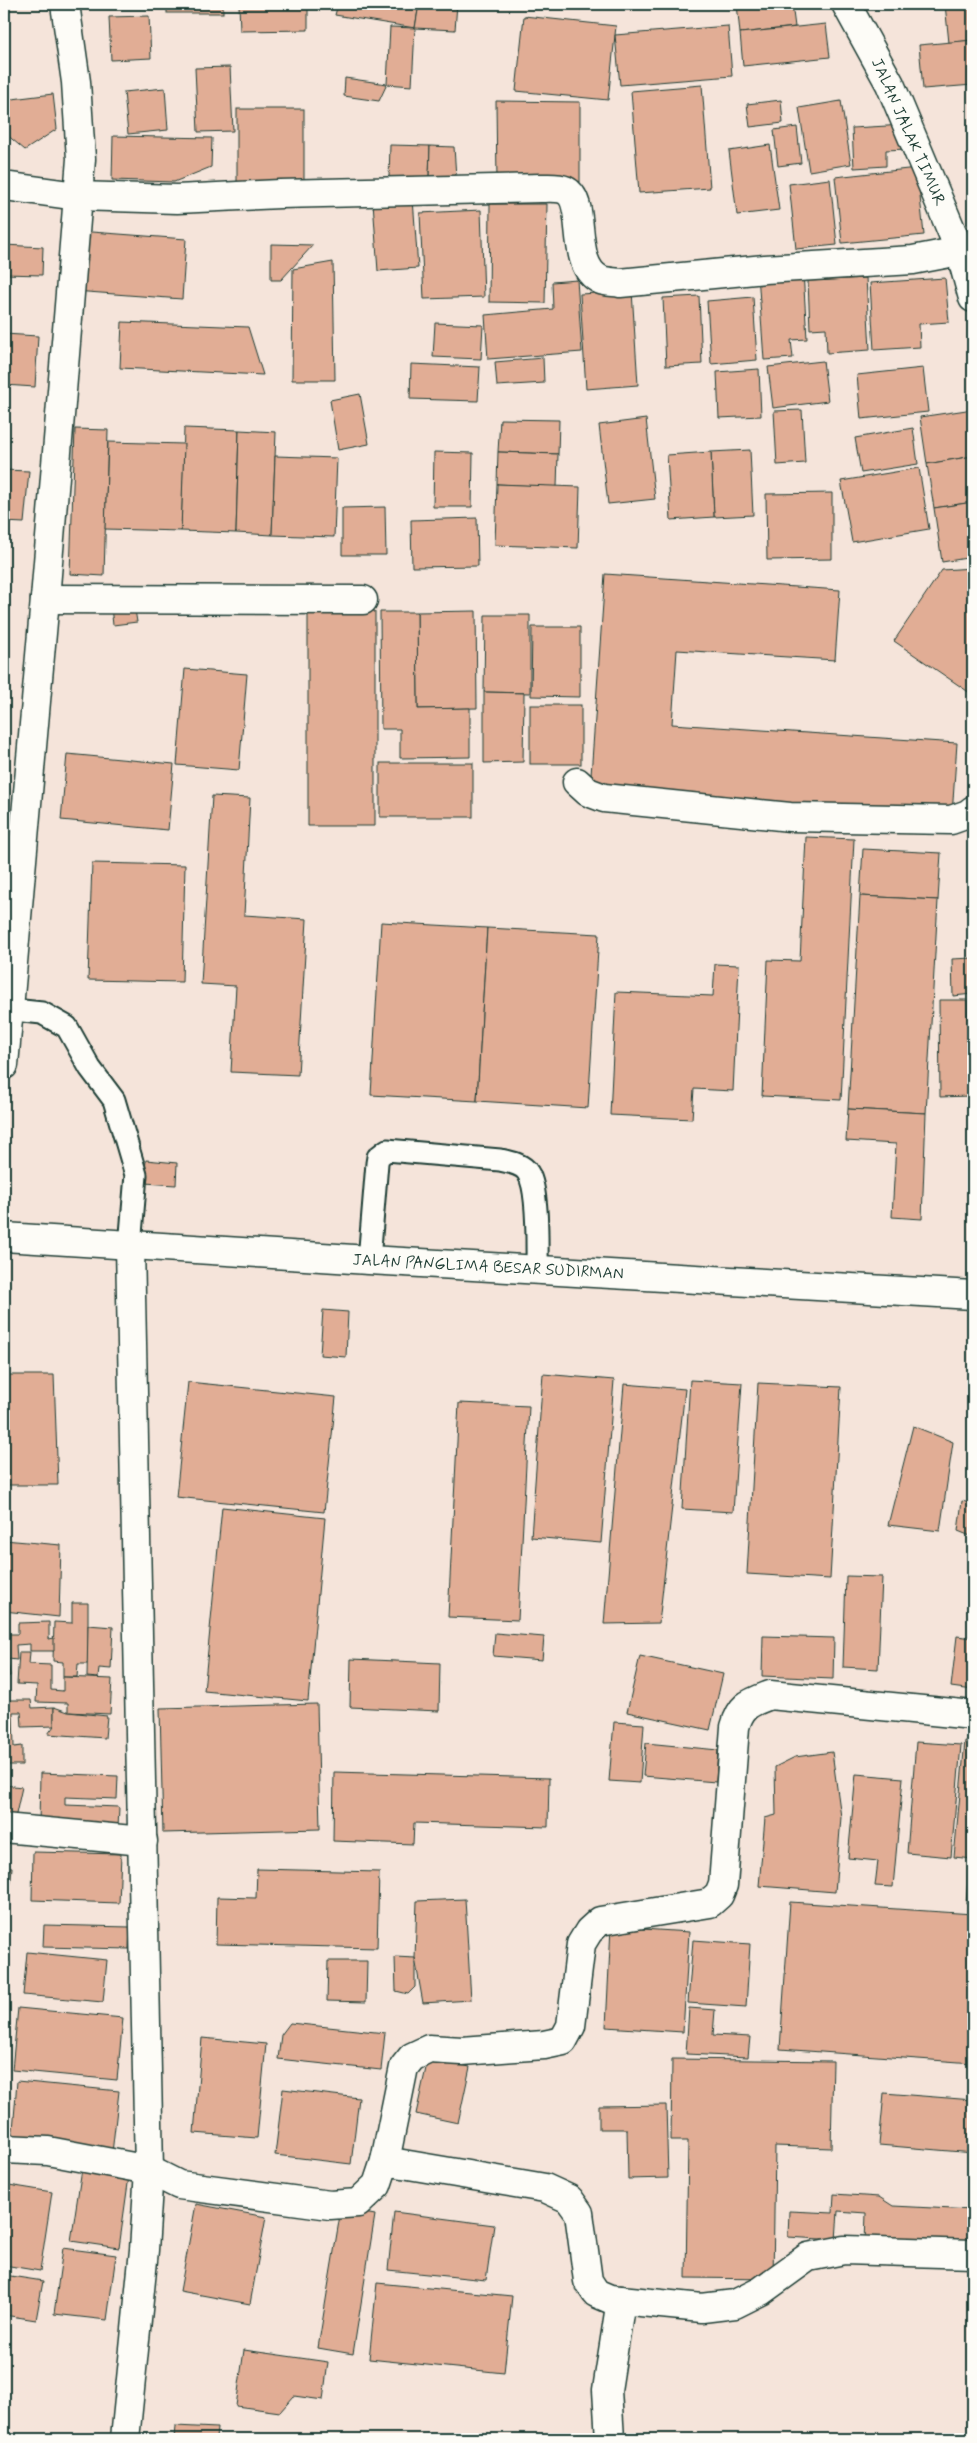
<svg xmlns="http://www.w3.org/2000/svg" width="977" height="2443" viewBox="0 0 977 2443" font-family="Mynerve,sans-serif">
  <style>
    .building { fill: #e1ad95; stroke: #1f3d34 }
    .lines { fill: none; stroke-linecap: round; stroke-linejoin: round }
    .lane-casing { stroke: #1f3d34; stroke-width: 25 }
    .street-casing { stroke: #1f3d34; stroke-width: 31 }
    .highway-casing { stroke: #1f3d34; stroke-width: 31 }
    .lane { stroke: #fdfcf7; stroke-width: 21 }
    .street { stroke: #fdfcf7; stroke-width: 28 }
    .highway { stroke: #fdfcf7; stroke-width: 28 }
    .labels { text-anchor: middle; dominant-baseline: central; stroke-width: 4; stroke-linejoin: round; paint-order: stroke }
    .street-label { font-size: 16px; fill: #1f3d34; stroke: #fdfcf7 }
  </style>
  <rect width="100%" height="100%" fill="#f5e4da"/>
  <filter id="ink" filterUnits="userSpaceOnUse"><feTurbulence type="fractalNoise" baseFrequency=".02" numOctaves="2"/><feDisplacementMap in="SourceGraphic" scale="10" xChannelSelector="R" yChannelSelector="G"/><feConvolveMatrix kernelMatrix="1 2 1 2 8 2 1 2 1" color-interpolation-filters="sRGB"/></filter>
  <g filter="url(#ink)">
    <g class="building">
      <rect x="99" y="4" width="58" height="1"/>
      <rect x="167" y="4" width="56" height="9"/>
      <path d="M239,4H308V30L240,31Z"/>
      <path d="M338,4H419L415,28L335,15Z"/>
      <path d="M419,4H457L455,30L415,28Z"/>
      <path d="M737,4H792L795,27L740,33Z"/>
      <path d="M945,4H970L973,40L949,43Z"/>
      <path d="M149,16L151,58L111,60L109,17Z"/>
      <path d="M524,16L616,26L608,100L516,91Z"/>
      <path d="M826,24L830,57L743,66L740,33Z"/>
      <path d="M728,26L732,76L620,85L615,35Z"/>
      <path d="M390,27L415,28L412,86L387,84Z"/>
      <path d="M973,40V85L923,89L919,45Z"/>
      <path d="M230,67L233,131L198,132L195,68Z"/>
      <path d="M345,78L387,84L379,101L344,96Z"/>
      <path d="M702,85L710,188L639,193L631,91Z"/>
      <path d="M165,88L168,130L128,134L124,92Z"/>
      <path d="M53,94L57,129L25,150L6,134L4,100Z"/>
      <path d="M781,100L783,123L750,127L747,104Z"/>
      <path d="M496,101L580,102V182L497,183Z"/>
      <path d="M841,101L851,164L809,171L799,108Z"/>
      <rect x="237" y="109" width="67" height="73"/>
      <path d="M905,125L906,149L886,150V166L854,168L852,128Z"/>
      <path d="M797,127L801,163L778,166L774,130Z"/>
      <path d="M113,136L212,138L211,167L174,182L112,180Z"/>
      <path d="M390,145L430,146L429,179L389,178Z"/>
      <path d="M770,145L779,210L737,215L729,151Z"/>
      <path d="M430,146L454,147L456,177L429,179Z"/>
      <path d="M917,168L924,235L842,243L835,177Z"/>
      <path d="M830,179L837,245L796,249L789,184Z"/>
      <path d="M413,199L418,268L378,271L373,202Z"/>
      <path d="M490,204H547L545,303L489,302Z"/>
      <path d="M481,210L484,297L424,299L420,213Z"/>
      <path d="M78,231L186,239L182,299L74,291Z"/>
      <path d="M271,244L313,245L281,280H271Z"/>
      <path d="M4,245L43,247L42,275L4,274Z"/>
      <path d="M333,262L335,380H292L293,269Z"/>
      <path d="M803,271L807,339L791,340L793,358L764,360L758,274Z"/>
      <path d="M866,278L870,350L827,353L826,328L810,329L808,281Z"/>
      <path d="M945,278L949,322L919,324L920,347L874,350L870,283Z"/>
      <path d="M577,280L582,352L488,359L485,315L553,309L552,282Z"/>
      <path d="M632,291L638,385L586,389L580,294Z"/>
      <path d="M699,296L702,364L666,366L663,298Z"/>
      <path d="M753,297L757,360L711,364L707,301Z"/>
      <path d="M122,322L248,327L263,375L120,368Z"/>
      <path d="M435,323L483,325L481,359L433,357Z"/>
      <path d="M4,334L38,336L35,387L4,385Z"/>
      <path d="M543,358L544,383L497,386L495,362Z"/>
      <path d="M823,361L828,401L773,408L768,367Z"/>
      <path d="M411,364L480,367L478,401L410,399Z"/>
      <path d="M923,368L928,412L861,419L857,375Z"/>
      <path d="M759,369L761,416L719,418L717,372Z"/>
      <path d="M360,394L369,444L338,450L330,400Z"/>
      <path d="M973,409V456L927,464L920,417Z"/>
      <path d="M802,410L805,463L777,465L774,411Z"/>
      <path d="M500,419L559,420L558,454L498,452Z"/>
      <path d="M646,419L655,499L608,504L599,425Z"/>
      <path d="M184,428L239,430L236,533L181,531Z"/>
      <path d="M913,428L918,464L861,473L855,438Z"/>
      <path d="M75,429L108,430L104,576L70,574Z"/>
      <path d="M239,430L276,432L272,535L236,533Z"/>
      <path d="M108,442L184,444L181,531L105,529Z"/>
      <path d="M750,450L753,515L714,517L711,452Z"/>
      <path d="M434,452L473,453L472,507H433Z"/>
      <path d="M498,452L558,454L557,487L497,484Z"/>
      <path d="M711,452L714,517L671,520L667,455Z"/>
      <path d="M275,456L337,458L334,537L272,535Z"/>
      <path d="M973,456V502L934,508L927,464Z"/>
      <path d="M919,468L929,529L852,542L841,481Z"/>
      <path d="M4,470L29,471L24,523L4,522Z"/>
      <path d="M497,484L580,487L578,548L495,545Z"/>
      <path d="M832,493V559L767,560L766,494Z"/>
      <path d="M973,502V557L942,562L934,508Z"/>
      <path d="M385,507L386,555H342V508Z"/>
      <path d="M477,518L478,566L412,567L411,520Z"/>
      <path d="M973,568V695L894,641L942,570Z"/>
      <path d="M605,574L840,590L835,660L677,650L672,724L957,743L952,815L590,790Z"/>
      <path d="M134,604L137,622L113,625L111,607Z"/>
      <path d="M375,611V826H308V612Z"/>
      <path d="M476,611L477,708L418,709L417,612Z"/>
      <path d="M380,612H417L418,709L470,708V757L400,758V729H381Z"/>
      <path d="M485,615H530V693L484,692Z"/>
      <path d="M532,627H580V697L531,696Z"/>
      <path d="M185,669L247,674L239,770L177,765Z"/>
      <path d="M484,692L524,693L523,762L484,763Z"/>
      <rect x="530" y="705" width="51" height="59"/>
      <path d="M67,754L174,764L168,830L61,820Z"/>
      <rect x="380" y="763" width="93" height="54"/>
      <path d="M212,796L250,798L244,915L307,919L298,1075L231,1072L236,986L201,984Z"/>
      <path d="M806,837L854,839L841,1100L762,1096L768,960L800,961Z"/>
      <path d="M863,849L941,853L938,900L860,896Z"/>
      <path d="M92,863L185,865L182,982L88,980Z"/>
      <path d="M860,896L938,900L926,1113L848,1109Z"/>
      <path d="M381,922L487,928L477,1101L371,1095Z"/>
      <path d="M487,928L599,934L588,1108L477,1101Z"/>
      <path d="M973,958V994L953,996L952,959Z"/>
      <path d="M715,964L739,965L733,1091L694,1089L692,1119L610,1115L616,992L713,996Z"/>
      <path d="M939,1000H967L969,1096L940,1097Z"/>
      <path d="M848,1109L926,1113L922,1219L892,1217L896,1144L846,1141Z"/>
      <path d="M146,1160L177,1163L176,1185L144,1183Z"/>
      <path d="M323,1310L348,1312L346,1357L320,1355Z"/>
      <path d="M543,1374L614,1380L601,1543L531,1537Z"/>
      <path d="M4,1375H54L58,1485H4Z"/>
      <path d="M690,1380L742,1383L733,1512L682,1509Z"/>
      <path d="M188,1382L336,1397L324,1512L176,1497Z"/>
      <path d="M758,1383L841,1387L830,1579L747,1574Z"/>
      <path d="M624,1384L685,1389L659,1623L604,1624Z"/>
      <path d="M459,1403L529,1406L518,1620L448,1617Z"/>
      <path d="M913,1426L953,1442L940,1531L888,1525Z"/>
      <path d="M962,1501L973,1504V1537L958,1531Z"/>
      <path d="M222,1507L325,1518L308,1701L204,1691Z"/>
      <path d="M4,1540L61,1545L59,1617L4,1611Z"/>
      <path d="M846,1576L882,1577L878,1669L843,1667Z"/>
      <path d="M72,1603H88V1664H78L77,1677H63V1662L53,1661L54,1622L72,1623Z"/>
      <path d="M49,1622V1639L54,1638V1651H30V1644L16,1645L17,1660L8,1659L7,1634H18V1623Z"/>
      <path d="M88,1625L113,1627L111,1669L99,1668L98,1678L87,1677Z"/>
      <path d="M495,1633L544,1637L542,1660L493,1656Z"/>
      <path d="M763,1636L834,1638L833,1679L762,1676Z"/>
      <path d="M957,1636L973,1638V1690L951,1687Z"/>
      <path d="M19,1652H30L29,1664L51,1665V1690L63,1691V1677L112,1679L110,1714L68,1712V1703L36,1702L37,1685L17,1684Z"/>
      <path d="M640,1656L723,1674L710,1730L627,1712Z"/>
      <path d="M4,1659H8L10,1676H4Z"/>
      <path d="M351,1659L440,1663L439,1711L350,1707Z"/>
      <path d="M5,1700H31L32,1708L54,1707V1726L22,1727L21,1712H13L14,1747L22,1746V1765H4Z"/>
      <path d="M317,1704L320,1829L163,1833L160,1708Z"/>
      <path d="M54,1707L68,1712L107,1716L105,1738L48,1734L54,1726Z"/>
      <path d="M614,1722L644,1724L640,1783L609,1781Z"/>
      <path d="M965,1741L973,1742V1859L954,1857Z"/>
      <path d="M916,1742L961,1745L951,1857L907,1853Z"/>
      <path d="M646,1743L718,1750L716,1782L643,1776Z"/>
      <path d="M832,1752L841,1817L835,1892L759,1886L765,1818L776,1815L775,1767L795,1757Z"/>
      <path d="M334,1772L549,1778L548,1827L414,1823L413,1844L333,1841Z"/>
      <path d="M40,1773L118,1776L117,1799L65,1797V1805L119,1807L118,1828L39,1824Z"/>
      <path d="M856,1774L903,1778L893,1887L875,1886L878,1861L848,1858Z"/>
      <path d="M4,1785L22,1787L14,1823L4,1822Z"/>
      <path d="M33,1852L121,1854L119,1903L32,1900Z"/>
      <path d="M4,1866L12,1867L7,1927L4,1926Z"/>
      <path d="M969,1866H973V1904L966,1903Z"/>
      <path d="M257,1869L379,1872L377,1948L216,1944L217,1897L256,1898Z"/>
      <path d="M465,1899L471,2000L423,2003L415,1958L417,1901Z"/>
      <path d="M790,1902L973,1914V2063L780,2049Z"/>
      <path d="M44,1925L130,1927L129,1949L43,1947Z"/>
      <path d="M611,1927L689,1932L683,2032L606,2027Z"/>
      <path d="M693,1940L750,1944L746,2007L688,2003Z"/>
      <path d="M27,1952L107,1960L103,2002L23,1995Z"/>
      <path d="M395,1957L415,1958V1987L408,1994L396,1991Z"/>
      <path d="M328,1961H367L366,2002L327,2001Z"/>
      <path d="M18,2008L123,2018L117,2080L12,2070Z"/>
      <path d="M689,2008L715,2010L713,2035L750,2037L748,2057L686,2054Z"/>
      <path d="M290,2023L385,2033L381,2070L278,2059L281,2035Z"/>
      <path d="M202,2038L266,2044L257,2138L194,2133Z"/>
      <path d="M428,2059L470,2067L458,2123L416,2114Z"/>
      <path d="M672,2059L833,2061L831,2148L775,2146L773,2279L686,2278L688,2141H671Z"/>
      <path d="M17,2081L119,2091L112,2153L12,2143Z"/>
      <path d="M283,2089L359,2098L351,2164L275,2155Z"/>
      <path d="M884,2093L973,2100V2153L879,2145Z"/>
      <path d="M666,2105L668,2178L628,2179L627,2129H599V2106Z"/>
      <path d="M83,2162L130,2169L119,2248L71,2241Z"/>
      <path d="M9,2185L52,2192L40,2271L4,2265V2220Z"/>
      <path d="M834,2194L879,2197L893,2206L973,2210V2249L865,2243L866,2213L838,2211L836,2240L788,2237L789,2211L833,2213Z"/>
      <path d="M196,2204L266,2217L250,2304L180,2291Z"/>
      <path d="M341,2209L375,2215L353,2354L318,2348Z"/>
      <path d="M394,2212L494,2225L486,2280L388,2270Z"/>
      <path d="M63,2248L116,2255L107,2320L54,2314Z"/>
      <path d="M4,2275L43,2281L36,2320L4,2315Z"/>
      <path d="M377,2283L512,2296L504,2373L369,2359Z"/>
      <path d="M244,2350L328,2362L323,2400L294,2396L280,2412L236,2406Z"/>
      <path d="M175,2426L217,2428L216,2439H174Z"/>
    </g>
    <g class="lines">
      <defs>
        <g id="lane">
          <path d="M4,1009L42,1013L67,1027L90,1068L114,1100L136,1175L130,1246"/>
          <path d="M369,1260L377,1163L378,1157L387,1150L500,1160C510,1162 523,1164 528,1173C539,1190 537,1249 537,1270"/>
        </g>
        <g id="street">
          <path d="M846,4L890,84L960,251H973"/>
          <path d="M4,186L77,196L177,199L280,194L541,188C548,188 558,187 565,190C589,201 568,265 601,280C606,282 615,282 620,283L765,269L913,260L960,251L973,298"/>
          <path d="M45,599L363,600"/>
          <path d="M577,782L588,792L604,798L790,817L951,820L968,814L973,810"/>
          <path d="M4,1065L45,599L81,159L76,82L65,4"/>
          <path d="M4,1828L143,1841"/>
          <path d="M4,2149L48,2151L149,2170L179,2185L330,2205L358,2203L377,2185L385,2161L404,2067L412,2057L429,2049L462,2051L544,2045L563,2041L571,2026L581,1944L589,1931L600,1921L710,1903L719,1895L723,1885L735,1727C741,1705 749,1703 770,1695L973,1715"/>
          <path d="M385,2161L545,2188L569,2199L579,2213L588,2281L596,2293L610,2299L702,2308L735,2304L761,2291L808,2257L844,2250L973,2254"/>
          <path d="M125,2439L144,2250L149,2170L130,1246"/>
          <path d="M610,2439L607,2390L621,2300"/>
        </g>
        <path id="highway" d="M4,1237L369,1260L973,1295"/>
      </defs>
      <use href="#lane" class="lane-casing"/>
      <use href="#street" class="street-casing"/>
      <use href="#highway" class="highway-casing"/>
      <use href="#lane" class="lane"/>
      <use href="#street" class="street"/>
      <use href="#highway" class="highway"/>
    </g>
  </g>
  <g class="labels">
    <g class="street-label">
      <text transform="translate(908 132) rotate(66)">JALAN JALAK TIMUR</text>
      <text transform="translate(488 1267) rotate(3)">JALAN PANGLIMA BESAR SUDIRMAN</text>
    </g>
  </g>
  <rect width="977" height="2443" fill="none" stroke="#fdfcf7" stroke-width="20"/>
  <rect x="10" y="10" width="957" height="2423" fill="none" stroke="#1f3d34" stroke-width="2" filter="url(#ink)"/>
</svg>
